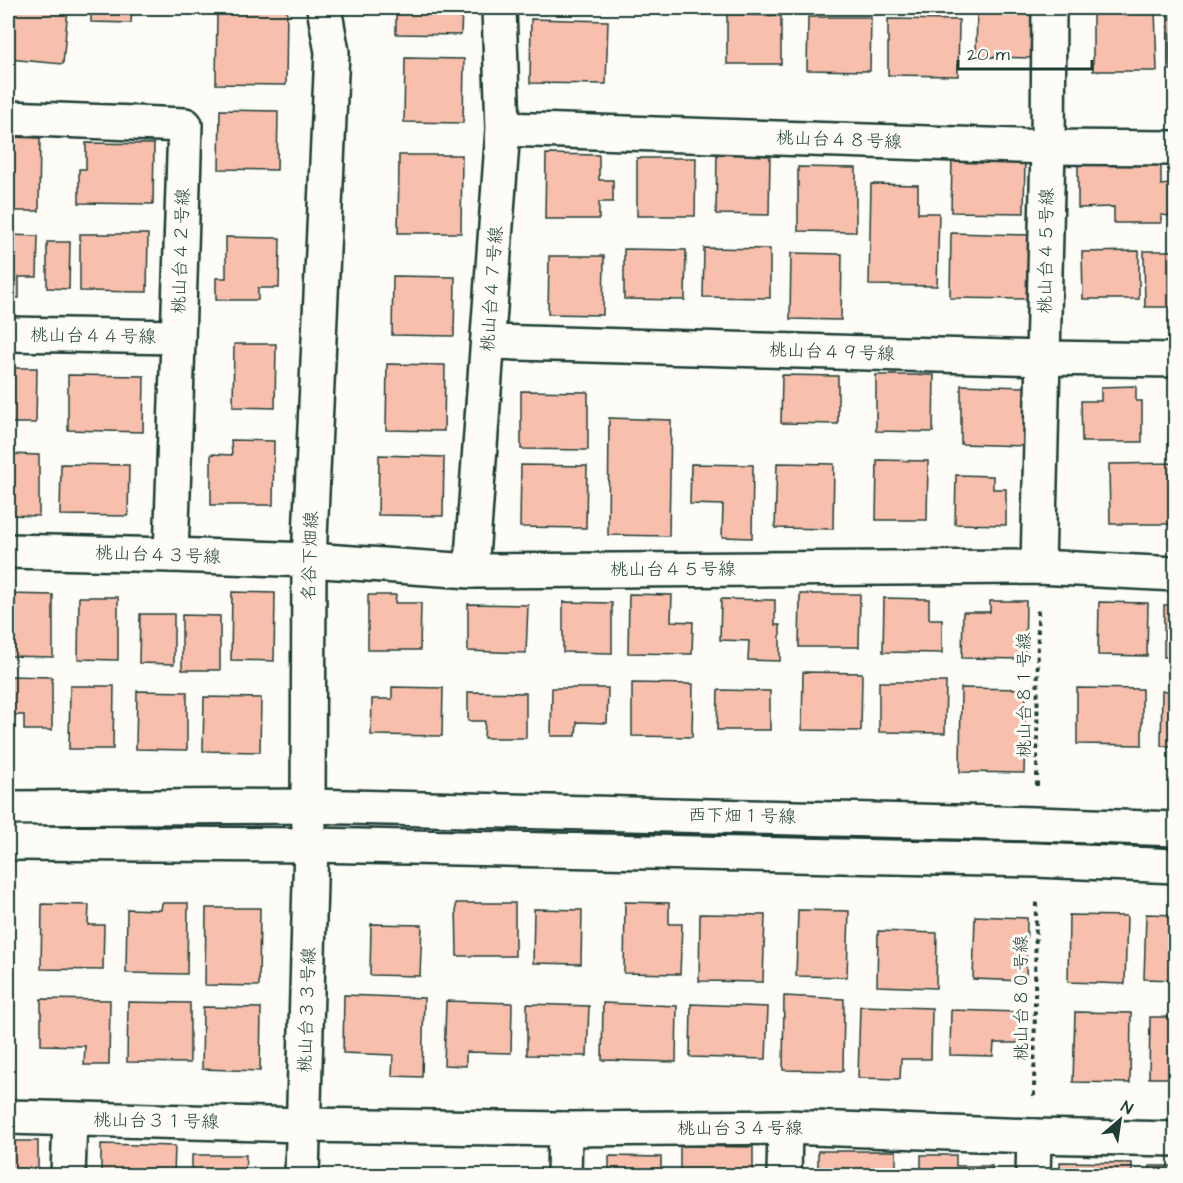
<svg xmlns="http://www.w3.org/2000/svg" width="1183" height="1183" viewBox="0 0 1183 1183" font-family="'Architects Daughter','Klee One',sans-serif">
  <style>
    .building { fill: #f7bfac; stroke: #1f3d34; stroke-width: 1.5 }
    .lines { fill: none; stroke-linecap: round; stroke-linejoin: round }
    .minor-casing { stroke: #1f3d34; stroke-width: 38 }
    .tertiary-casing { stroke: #1f3d34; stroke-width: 38 }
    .path { stroke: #1f3d34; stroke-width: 4; stroke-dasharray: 4.5 4.5; stroke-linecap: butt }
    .minor { stroke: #fdfcf7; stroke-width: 33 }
    .tertiary { stroke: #fdfcf7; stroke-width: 33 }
    .labels { text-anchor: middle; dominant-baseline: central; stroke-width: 6; stroke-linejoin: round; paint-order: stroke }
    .street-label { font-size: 18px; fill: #1f3d34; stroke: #fdfcf7 }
  </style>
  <rect width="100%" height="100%" fill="#fdfcf7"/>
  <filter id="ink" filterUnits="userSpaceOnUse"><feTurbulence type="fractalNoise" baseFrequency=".0167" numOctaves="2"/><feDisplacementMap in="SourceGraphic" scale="12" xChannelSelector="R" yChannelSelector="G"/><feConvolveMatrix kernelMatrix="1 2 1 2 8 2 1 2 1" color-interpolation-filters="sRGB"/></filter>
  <g filter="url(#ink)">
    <g class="building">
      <path d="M8,8H68L63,64L8,59Z"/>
      <path d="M91,8H132L131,23L91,22Z"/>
      <path d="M193,8H287L286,85L216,84L217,13H193Z"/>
      <path d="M396,8H462L461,35L396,34Z"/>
      <path d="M977,8H1037L1036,58L976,57Z"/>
      <path d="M1093,9H1155L1157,71H1093Z"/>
      <path d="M1169,9H1176V70H1170Z"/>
      <path d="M727,14L781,16V64H727Z"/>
      <path d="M808,17H871L870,71L807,70Z"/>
      <path d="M531,19L608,21L606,84L530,83Z"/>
      <path d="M888,19L959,20L958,76L888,75Z"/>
      <path d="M405,58L464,59L463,123L404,122Z"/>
      <path d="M220,110L278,111L277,170L219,169Z"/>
      <path d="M8,137L40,138L39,211H8Z"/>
      <path d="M86,143L154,144L153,204L79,203V169H86Z"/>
      <path d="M717,153L770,154L769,215L716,214Z"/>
      <path d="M546,154L599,155V180H613V202H599V219H545Z"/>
      <path d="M399,155H462L461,233H398Z"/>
      <path d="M637,158H696L695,216H637Z"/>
      <path d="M952,158L1025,159L1024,213L951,212Z"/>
      <path d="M1161,162V185L1171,184V216L1161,215V223H1114V207L1078,208V163Z"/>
      <path d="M798,167L856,168V232L798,231Z"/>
      <path d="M871,184L918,185V213H939L937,286L869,285Z"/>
      <path d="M951,233L1029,235V299L950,298Z"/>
      <path d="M80,234H148L147,292L80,291Z"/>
      <path d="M8,235L38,236L37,277H19V298L8,297Z"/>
      <path d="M226,237L280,238L279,288H258V300H216V278H226Z"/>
      <path d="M47,242H70L69,289L47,288Z"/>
      <path d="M704,248L770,249V298L703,297Z"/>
      <path d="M624,249L686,250L685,300L624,299Z"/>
      <path d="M1139,251V299H1083L1082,252Z"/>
      <path d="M1144,251H1176V307H1145Z"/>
      <path d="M791,253L842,254L841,320L790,319Z"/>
      <path d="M549,256H604L603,315L548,314Z"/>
      <path d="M393,276L455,277L454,336L392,335Z"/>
      <path d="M234,344H276L275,408L233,407Z"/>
      <path d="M387,364L445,365L444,431L386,430Z"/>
      <path d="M8,368H37L36,423H8Z"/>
      <path d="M68,375L144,376L143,432L68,430Z"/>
      <path d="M782,375L838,376V424L781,423Z"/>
      <path d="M876,375H934L933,432L876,431Z"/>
      <path d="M961,385L1026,387L1025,446L961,444Z"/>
      <path d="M1136,386V401H1142V442H1082L1081,401H1101V387Z"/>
      <path d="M521,391L588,392V450L521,449Z"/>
      <path d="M609,418L671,420L669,536L608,535Z"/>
      <path d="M231,440L274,441L273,505H211V454L232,455Z"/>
      <path d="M8,454L39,455V516L8,515Z"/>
      <path d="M379,455L444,457L443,516L378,515Z"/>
      <path d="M877,460L928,461L927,520H876Z"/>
      <path d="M777,463L834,464L833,529L775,528Z"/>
      <path d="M1176,463V524H1110L1109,464Z"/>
      <path d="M61,464L129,465L128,516L60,515Z"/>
      <path d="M691,464L753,465L752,538L722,537L723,505L690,504Z"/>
      <path d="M521,465L587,466L586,528L520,527Z"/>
      <path d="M956,475L993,476V489H1006V525L955,524Z"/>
      <path d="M232,592L275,593L274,661L231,660Z"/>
      <path d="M8,594L53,595V657L8,656Z"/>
      <path d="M629,594L672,595L671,621L693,622L692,654L628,653Z"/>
      <path d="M800,594H860L859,647H799Z"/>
      <path d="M368,595H396L395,603H421L420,650H368Z"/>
      <path d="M79,597H118V660L78,659Z"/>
      <path d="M884,598L929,599V619H942V653L883,652Z"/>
      <path d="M721,599L775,600V625H780V661L748,660L749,641L720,640Z"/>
      <path d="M990,601H1026L1025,659L962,658L963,612H990Z"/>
      <path d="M563,602L612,603V653L563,652Z"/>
      <path d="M1099,602L1148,603L1147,656L1098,655Z"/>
      <path d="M468,604L528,605L526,653L468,651Z"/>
      <rect x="1164" y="605" width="12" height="52"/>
      <path d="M140,614H174V664L139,663Z"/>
      <path d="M182,615L220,616V670H182Z"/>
      <path d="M803,672L862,673L861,731L802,730Z"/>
      <path d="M8,676L52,677V730H24V715H8Z"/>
      <path d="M879,682H946L945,733L879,732Z"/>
      <path d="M632,683L693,684L692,737L632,736Z"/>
      <path d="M70,686H114L113,749H69Z"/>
      <path d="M392,687L443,688L442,736L371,735L372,699H392Z"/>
      <path d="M552,688H608L607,723L577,722L576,736H551Z"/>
      <path d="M961,688L1026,689L1024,773L960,772Z"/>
      <path d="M1077,688L1142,689V745L1077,744Z"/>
      <path d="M718,690L770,691V730H717Z"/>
      <path d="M137,691L187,692V750L136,749Z"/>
      <path d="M1162,691H1176V746H1161Z"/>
      <path d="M468,692L526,693V738H484L485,721H468Z"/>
      <path d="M204,697L261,698L260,752L203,751Z"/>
      <path d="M625,902L669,903V924H682L680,974L624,973Z"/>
      <path d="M162,903H188L187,974L126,973L127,909L161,910Z"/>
      <path d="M456,903H515V956H457Z"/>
      <path d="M42,904L89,905L88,925H104L103,970L41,969Z"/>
      <path d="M206,908H260L259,986L205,985Z"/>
      <path d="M534,909L582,910L581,964L533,963Z"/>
      <path d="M798,910L849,911L847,977L796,976Z"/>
      <path d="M700,914L765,915L763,982L699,981Z"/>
      <path d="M1146,914L1176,915V980L1144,979Z"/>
      <path d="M1069,915L1127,916L1125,984L1068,982Z"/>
      <path d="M975,916L1027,918L1026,981L973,979Z"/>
      <path d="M371,924L422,925L420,976L370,975Z"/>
      <path d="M878,931L937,933L936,988L877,986Z"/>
      <path d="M344,995L424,998L422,1077L392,1076L393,1055L343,1053Z"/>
      <path d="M784,996L844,999L843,1071L783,1070Z"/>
      <path d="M8,997H13L12,1049H8Z"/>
      <path d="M41,999L110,1000L109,1065H84L85,1046L41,1045Z"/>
      <path d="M446,1001L512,1003L511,1053L466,1052V1066L444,1065Z"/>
      <path d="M128,1002L190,1003V1063L127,1062Z"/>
      <path d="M603,1003L677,1006L676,1062L602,1060Z"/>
      <path d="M527,1004L589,1006L587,1056L527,1055Z"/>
      <path d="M691,1004L768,1007L766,1059L690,1057Z"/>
      <path d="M860,1006L932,1008L931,1059H901L900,1079L858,1078Z"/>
      <path d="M203,1007L261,1008L260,1071L202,1069Z"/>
      <path d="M951,1010L1018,1012V1043H994L993,1056L950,1055Z"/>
      <path d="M1075,1012L1131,1013L1130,1083L1073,1082Z"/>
      <path d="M1150,1017H1176V1078H1149Z"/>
      <rect x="8" y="1141" width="30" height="35"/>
      <path d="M101,1144L175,1146L174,1176H101Z"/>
      <path d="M680,1146L753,1147V1176H680Z"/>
      <path d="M818,1151H896V1171H905V1176H818Z"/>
      <path d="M192,1155H246L245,1176H192Z"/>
      <path d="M921,1155H956V1166H992V1176H921Z"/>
      <path d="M609,1156L661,1157V1176H609Z"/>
      <path d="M1060,1162L1132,1163V1176H1060Z"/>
      <rect x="1150" y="1166" width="26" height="10"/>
    </g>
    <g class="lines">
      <defs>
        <g id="minor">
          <path d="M8,118L185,125L171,555"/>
          <path d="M503,129L1048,147L1176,148"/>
          <path d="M8,334L178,337"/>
          <path d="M488,342L1043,358L1176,360"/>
          <path d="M8,551L171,555L309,560L471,571L1038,567L1176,574"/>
          <path d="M1038,567L1048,147L1049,8"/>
          <path d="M471,571L503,129L499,8"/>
          <path d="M8,1117L304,1125L565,1129L785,1127L1034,1136L1176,1139"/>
          <path d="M68,1176L70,1119"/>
          <path d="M302,1176L311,845"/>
          <path d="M564,1176L565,1129"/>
          <path d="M784,1176L785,1127"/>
          <path d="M1033,1176L1034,1136"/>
        </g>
        <g id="tertiary">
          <path d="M8,808L308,806L1036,824L1176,829"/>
          <path d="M309,827L308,806L309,560L332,52L324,8"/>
          <path d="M8,843L311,845L1036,860L1176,866"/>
        </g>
      </defs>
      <use href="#minor" class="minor-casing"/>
      <use href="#tertiary" class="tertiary-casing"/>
      <g class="path">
        <path d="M1037,786L1038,607"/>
        <path d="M1034,1096L1036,900"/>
      </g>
      <use href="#minor" class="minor"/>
      <use href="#tertiary" class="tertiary"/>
    </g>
  </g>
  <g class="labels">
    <g class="street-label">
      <text transform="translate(839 140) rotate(2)">桃山台４８号線</text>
      <text transform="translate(181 251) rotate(-88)">桃山台４２号線</text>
      <text transform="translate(1046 251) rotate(-89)">桃山台４５号線</text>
      <text transform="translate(492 289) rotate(-86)">桃山台４７号線</text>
      <text transform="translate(93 336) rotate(1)">桃山台４４号線</text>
      <text transform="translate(832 352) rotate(2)">桃山台４９号線</text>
      <text transform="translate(158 555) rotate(2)">桃山台４３号線</text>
      <text transform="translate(310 556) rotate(-88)">名谷下畑線</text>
      <text x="673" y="569">桃山台４５号線</text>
      <text transform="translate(1024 695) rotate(-90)">桃山台８１号線</text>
      <text transform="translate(742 816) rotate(1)">西下畑１号線</text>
      <text transform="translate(1021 998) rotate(-90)">桃山台８０号線</text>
      <text transform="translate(307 1010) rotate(-88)">桃山台３３号線</text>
      <text transform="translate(156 1121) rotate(1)">桃山台３１号線</text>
      <text x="740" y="1128">桃山台３４号線</text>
    </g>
  </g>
  <rect width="1183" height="1183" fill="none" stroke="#fdfcf7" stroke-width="30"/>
  <rect x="15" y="15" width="1153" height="1153" fill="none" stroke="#1f3d34" stroke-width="2" filter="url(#ink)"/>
  <g transform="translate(1120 1120) rotate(29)" stroke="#fdfcf7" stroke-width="4.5" paint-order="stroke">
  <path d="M0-4.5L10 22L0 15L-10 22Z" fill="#1f3d34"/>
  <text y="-9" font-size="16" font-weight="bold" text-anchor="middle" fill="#1f3d34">N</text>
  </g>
  <path d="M958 60v9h134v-9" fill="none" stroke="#1f3d34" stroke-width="3"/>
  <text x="967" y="60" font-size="18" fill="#1f3d34" stroke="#fdfcf7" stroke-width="4.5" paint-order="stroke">20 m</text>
</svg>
